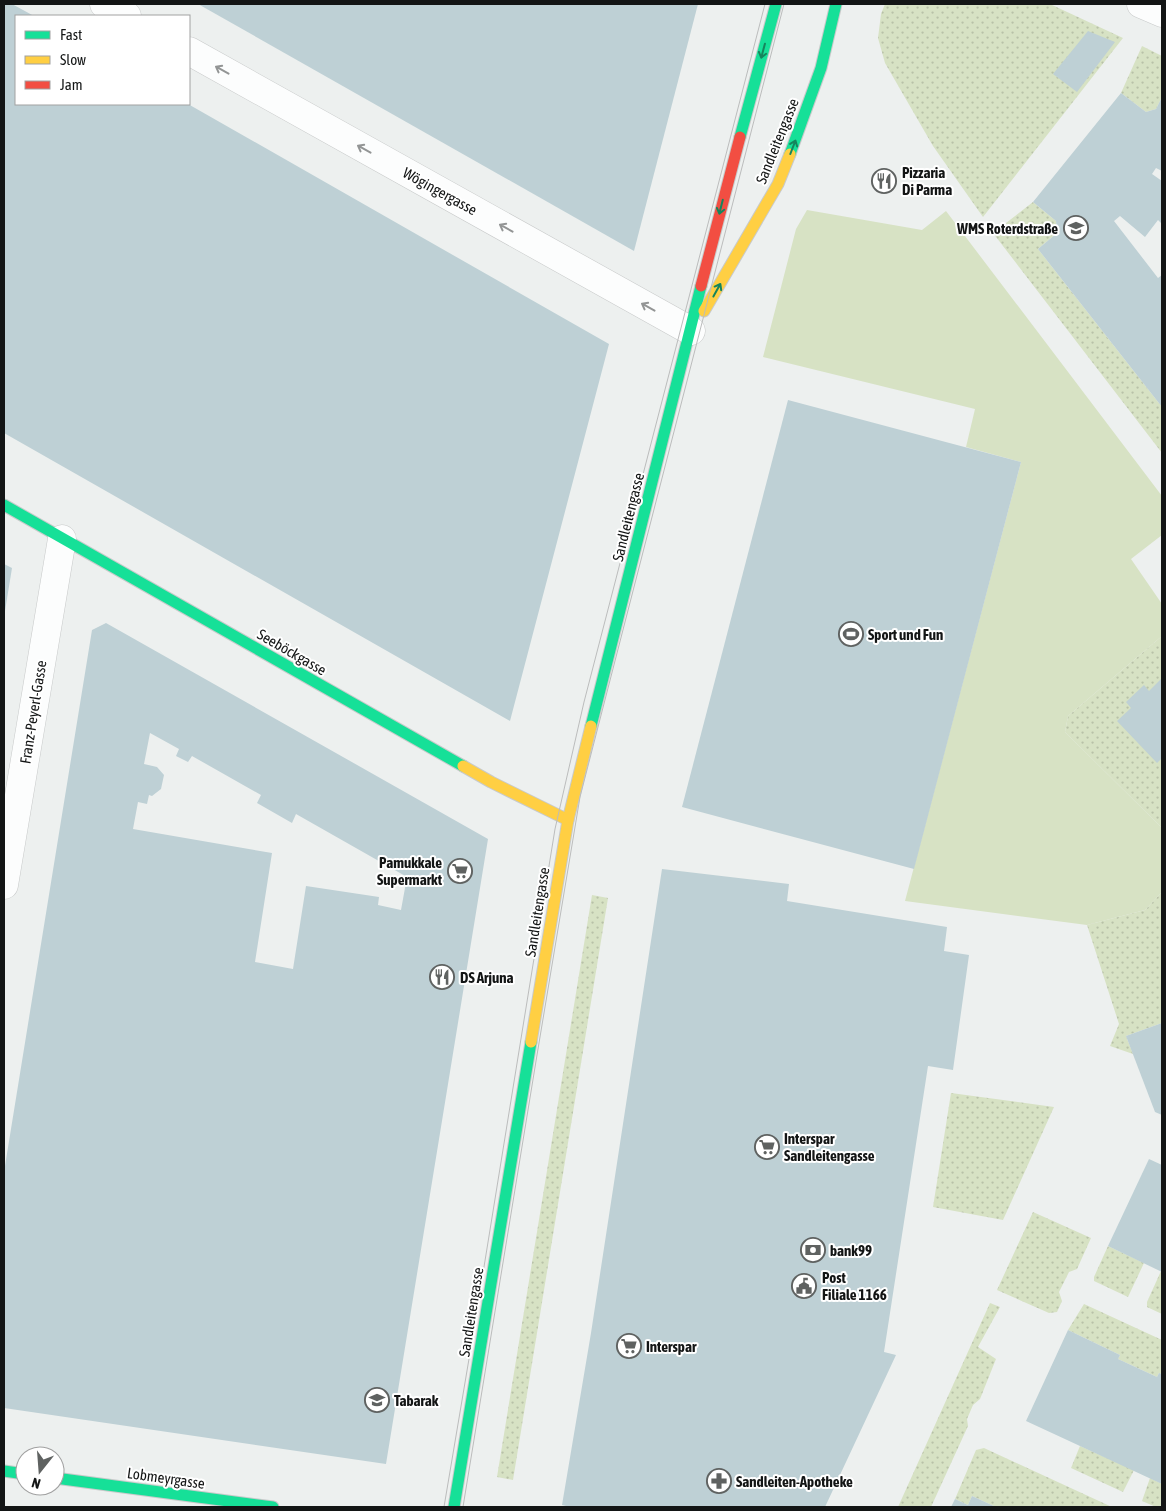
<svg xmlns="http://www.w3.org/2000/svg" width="1166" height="1511" viewBox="0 0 1166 1511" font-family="'Asap Condensed',sans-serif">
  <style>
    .grass { fill: url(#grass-dots) }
    .garden { fill: #d7e2c4 }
    .building { fill: #bed0d5; fill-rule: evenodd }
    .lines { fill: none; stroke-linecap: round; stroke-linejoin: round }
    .street-casing { stroke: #c8caca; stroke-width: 29 }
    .fast-casing { stroke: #c8caca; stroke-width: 13 }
    .slow-casing { stroke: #c8caca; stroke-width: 13 }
    .jam-casing { stroke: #c8caca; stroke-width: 13 }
    .street { stroke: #fcfdfd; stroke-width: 28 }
    .fast { stroke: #16e098; stroke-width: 11 }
    .slow { stroke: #ffcf43; stroke-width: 11 }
    .jam { stroke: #f24e42; stroke-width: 11 }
    .tram { stroke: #bbbcbc; stroke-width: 1 }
    .oneway { stroke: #15855d }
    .oneway2 { stroke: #939595 }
    .labels { text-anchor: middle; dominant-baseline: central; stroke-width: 4; stroke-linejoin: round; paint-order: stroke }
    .street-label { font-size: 15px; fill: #131515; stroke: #fff }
    .poi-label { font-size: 15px; font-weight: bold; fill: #131515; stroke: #fff; text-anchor: start }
  </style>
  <defs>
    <pattern id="grass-dots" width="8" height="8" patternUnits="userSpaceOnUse" patternTransform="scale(1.25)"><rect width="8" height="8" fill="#d7e2c4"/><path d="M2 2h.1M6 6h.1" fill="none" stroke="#b8c1a8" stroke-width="1.8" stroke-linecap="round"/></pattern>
  </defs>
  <rect width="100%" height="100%" fill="#edf0ef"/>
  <g class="grass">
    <path d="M885,4H1050L1123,38L983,217L933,146L885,63L878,38L881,14Z"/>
    <path d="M1142,46L1162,56V97L1156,109L1146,112L1121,93Z"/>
    <path d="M1033,202L1056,221L1057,233L1038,249L1162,407V453L993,233Z"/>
    <path d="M1162,636V828L1065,732L1068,716Z"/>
    <path d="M1162,892V1023L1126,1036L1133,1054L1110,1046L1119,1024L1087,925L1145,910Z"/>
    <path d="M592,895L608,898L513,1480L497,1477Z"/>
    <path d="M951,1093L1054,1107L1003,1220L933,1207Z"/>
    <path d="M1033,1212L1091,1238L1077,1269L1069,1272L1059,1292L1062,1301L1057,1312L1049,1313L997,1290Z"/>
    <path d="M1108,1246L1144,1263L1128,1297L1094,1281V1277Z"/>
    <path d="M1161,1271L1162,1272V1314L1147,1307V1302Z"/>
    <path d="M990,1303L1000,1307L978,1347L996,1359L980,1399L973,1405L967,1419L968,1426L931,1507H898Z"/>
    <path d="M1084,1304L1162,1340V1374L1159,1373L1157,1377L1118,1359L1120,1355L1068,1330Z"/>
    <path d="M1080,1446L1134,1470L1123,1492L1071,1468Z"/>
    <path d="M984,1448L1112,1507H996L972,1496L968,1505L955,1499L976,1450Z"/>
    <path d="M1150,1478L1162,1484V1507H1156L1142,1501Z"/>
  </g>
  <path class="garden" d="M807,210L922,230L946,211L1162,496V535L1131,559L1162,604V636L1068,716L1065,732L1162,828V892L1145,910L1087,925L905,901L1021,462L966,447L975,409L763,357L796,229Z"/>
  <g class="building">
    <path d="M4,4H12L34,16H16V104H188L609,344L510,721L4,433Z"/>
    <path d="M198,4H698L634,251Z"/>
    <path d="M1088,31L1115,42L1077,92L1053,74Z"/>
    <path d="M1121,93L1146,112L1156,109L1162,97V171L1156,168L1152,174L1162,181V224L1158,220L1145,237L1120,216L1114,221L1158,278L1162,275V407L1038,249L1057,233L1056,221L1033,202Z"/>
    <path d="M788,400L1021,462L914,869L682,807Z"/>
    <path d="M4,564L12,568L5,611H4Z"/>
    <path d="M106,623L488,839L386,1464L4,1408V1172L92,630ZM150,733L179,749L176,756L188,762L192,756L261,795L257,803L292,823L296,814L407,877L401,910L378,905L379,897L306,886L293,969L255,962L272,853L133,829L138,802L147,804L149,795L152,796L161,789L164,775L157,767L144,764Z"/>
    <path d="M1162,678V758L1157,763L1117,721L1131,708L1126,702L1144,685L1149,691Z"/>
    <path d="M662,869L789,884L787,901L947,927L944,951L969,955L953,1070L928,1066L884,1352L896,1355L825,1507H570L562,1505L591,1333Z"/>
    <path d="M1162,1023V1115L1155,1112L1126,1036Z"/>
    <path d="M1149,1159L1162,1165V1272L1108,1246Z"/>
    <path d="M1068,1330L1120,1355L1118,1359L1157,1377L1159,1373L1162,1374V1484L1026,1421Z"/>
    <path d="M972,1496L996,1507H951L955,1499L968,1505Z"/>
  </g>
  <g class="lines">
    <defs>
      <g id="street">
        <path d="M104,4L127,16"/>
        <path d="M1141,4L1162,13"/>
        <path d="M189,51L691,331"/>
        <path d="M4,885L62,539"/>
      </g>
      <g id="fast">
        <path d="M740,137L776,4"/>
        <path d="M790,154L821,68L836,4"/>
        <path d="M4,505L463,766"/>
        <path d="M591,726L701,286"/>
        <path d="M4,1471L25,1474"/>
        <path d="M55,1478L273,1507"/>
        <path d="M454,1507L531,1042"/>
      </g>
      <g id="slow">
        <path d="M704,311L778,184L790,154"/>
        <path d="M463,766L491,782L568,820"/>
        <path d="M531,1042L568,820L591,726"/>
      </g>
      <path id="jam" d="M701,286L740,137"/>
    </defs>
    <use href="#street" class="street-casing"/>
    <use href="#fast" class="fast-casing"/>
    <use href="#slow" class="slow-casing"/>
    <use href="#jam" class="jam-casing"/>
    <use href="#street" class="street"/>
    <use href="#fast" class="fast"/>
    <use href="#slow" class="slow"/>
    <use href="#jam" class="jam"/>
    <g class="tram">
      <path d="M444,1507L471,1347L555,829L584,702L765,4"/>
      <path d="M463,1507L537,1055L580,797L784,4"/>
    </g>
  </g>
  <defs><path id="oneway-shaft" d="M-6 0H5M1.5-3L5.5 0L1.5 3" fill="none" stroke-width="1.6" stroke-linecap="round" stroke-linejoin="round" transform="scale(1.25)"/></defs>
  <g class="oneway">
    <use href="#oneway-shaft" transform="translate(763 51) rotate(105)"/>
    <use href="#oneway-shaft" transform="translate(793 147) rotate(-69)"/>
    <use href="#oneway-shaft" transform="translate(721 207) rotate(104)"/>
    <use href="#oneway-shaft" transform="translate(717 290) rotate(-61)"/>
  </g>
  <g class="oneway2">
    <use href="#oneway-shaft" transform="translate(222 70) rotate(-151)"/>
    <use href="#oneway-shaft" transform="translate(364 149) rotate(-151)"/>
    <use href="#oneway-shaft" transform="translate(506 228) rotate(-151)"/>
    <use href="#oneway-shaft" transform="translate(648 307) rotate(-151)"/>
  </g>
  <defs>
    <symbol id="restaurant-ring" viewBox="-11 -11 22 22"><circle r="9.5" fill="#fff" stroke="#5f6261" stroke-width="1.5"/><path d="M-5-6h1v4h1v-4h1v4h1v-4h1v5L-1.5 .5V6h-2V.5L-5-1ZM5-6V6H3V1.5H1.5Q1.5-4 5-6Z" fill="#5f6261"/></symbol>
    <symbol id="school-ring" viewBox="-11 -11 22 22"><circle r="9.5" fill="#fff" stroke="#5f6261" stroke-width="1.5"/><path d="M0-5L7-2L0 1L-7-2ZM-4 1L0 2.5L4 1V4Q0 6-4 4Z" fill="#5f6261"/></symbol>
    <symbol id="stadium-ring" viewBox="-11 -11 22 22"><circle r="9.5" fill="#fff" stroke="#5f6261" stroke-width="1.5"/><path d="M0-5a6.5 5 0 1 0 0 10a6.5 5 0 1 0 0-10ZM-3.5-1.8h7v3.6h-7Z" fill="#5f6261"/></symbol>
    <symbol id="supermarket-ring" viewBox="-11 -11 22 22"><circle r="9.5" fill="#fff" stroke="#5f6261" stroke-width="1.5"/><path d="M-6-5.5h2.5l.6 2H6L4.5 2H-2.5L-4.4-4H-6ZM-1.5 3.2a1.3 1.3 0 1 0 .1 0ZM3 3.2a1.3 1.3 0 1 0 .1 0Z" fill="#5f6261"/></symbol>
    <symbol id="bank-ring" viewBox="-11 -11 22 22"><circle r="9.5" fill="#fff" stroke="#5f6261" stroke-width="1.5"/><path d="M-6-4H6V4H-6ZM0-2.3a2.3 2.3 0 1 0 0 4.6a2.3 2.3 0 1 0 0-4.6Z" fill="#5f6261"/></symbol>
    <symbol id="civic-ring" viewBox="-11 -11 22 22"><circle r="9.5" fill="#fff" stroke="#5f6261" stroke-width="1.5"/><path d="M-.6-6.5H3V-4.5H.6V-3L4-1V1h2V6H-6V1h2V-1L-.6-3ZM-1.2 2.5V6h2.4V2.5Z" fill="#5f6261"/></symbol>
    <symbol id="pharmacy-ring" viewBox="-11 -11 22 22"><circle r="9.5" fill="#fff" stroke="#5f6261" stroke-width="1.5"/><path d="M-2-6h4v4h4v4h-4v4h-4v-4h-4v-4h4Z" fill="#5f6261"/></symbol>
  </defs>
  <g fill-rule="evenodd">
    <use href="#restaurant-ring" x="870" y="167" width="28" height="28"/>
    <use href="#school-ring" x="1062" y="214" width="28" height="28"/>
    <use href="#stadium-ring" x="837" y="620" width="28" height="28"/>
    <use href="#supermarket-ring" x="446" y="857" width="28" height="28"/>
    <use href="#restaurant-ring" x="428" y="963" width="28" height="28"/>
    <use href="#supermarket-ring" x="753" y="1133" width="28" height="28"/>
    <use href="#bank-ring" x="799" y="1236" width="28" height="28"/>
    <use href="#civic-ring" x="790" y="1272" width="28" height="28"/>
    <use href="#supermarket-ring" x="615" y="1332" width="28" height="28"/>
    <use href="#school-ring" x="363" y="1386" width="28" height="28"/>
    <use href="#pharmacy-ring" x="705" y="1467" width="28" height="28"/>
  </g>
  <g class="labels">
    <g class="street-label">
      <text transform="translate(777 141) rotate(-68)">Sandleitengasse</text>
      <text transform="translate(440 191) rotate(29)">Wögingergasse</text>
      <text transform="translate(628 517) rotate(-76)">Sandleitengasse</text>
      <text transform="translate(292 652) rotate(30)">Seeböckgasse</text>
      <text transform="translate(33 712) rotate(-81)">Franz-Peyerl-Gasse</text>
      <text transform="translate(537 912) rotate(-81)">Sandleitengasse</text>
      <text transform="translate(471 1312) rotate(-81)">Sandleitengasse</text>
      <text transform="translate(166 1478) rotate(8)">Lobmeyrgasse</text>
    </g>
    <g class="poi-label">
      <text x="902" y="172">Pizzaria<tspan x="902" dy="17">Di Parma</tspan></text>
      <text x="1058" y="228" text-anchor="end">WMS Roterdstraße</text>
      <text x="868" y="634">Sport und Fun</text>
      <text x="442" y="862" text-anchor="end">Pamukkale<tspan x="442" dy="17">Supermarkt</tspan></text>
      <text x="460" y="977">DS Arjuna</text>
      <text x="784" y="1138">Interspar<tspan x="784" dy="17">Sandleitengasse</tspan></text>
      <text x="830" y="1250">bank99</text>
      <text x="822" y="1277">Post<tspan x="822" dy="17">Filiale 1166</tspan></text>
      <text x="646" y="1346">Interspar</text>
      <text x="394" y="1400">Tabarak</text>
      <text x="736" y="1481">Sandleiten-Apotheke</text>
    </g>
  </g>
  <rect width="1166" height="1511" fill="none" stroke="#131515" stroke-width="10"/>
  <rect x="15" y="15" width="175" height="90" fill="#ffffff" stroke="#a1a1a1"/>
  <rect x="25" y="31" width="25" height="8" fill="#16e098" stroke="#a1a1a1"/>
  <text x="60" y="40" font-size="15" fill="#131515">Fast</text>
  <rect x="25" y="56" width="25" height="8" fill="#ffcf43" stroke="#a1a1a1"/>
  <text x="60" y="65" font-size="15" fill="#131515">Slow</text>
  <rect x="25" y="81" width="25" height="8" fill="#f24e42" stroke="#a1a1a1"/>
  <text x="60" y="90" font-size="15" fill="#131515">Jam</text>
  <g transform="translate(40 1471) rotate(197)"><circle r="24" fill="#ffffff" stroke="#a1a1a1"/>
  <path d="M0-4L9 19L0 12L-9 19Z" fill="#5f6261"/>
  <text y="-8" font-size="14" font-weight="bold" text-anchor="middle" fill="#131515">N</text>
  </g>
</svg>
